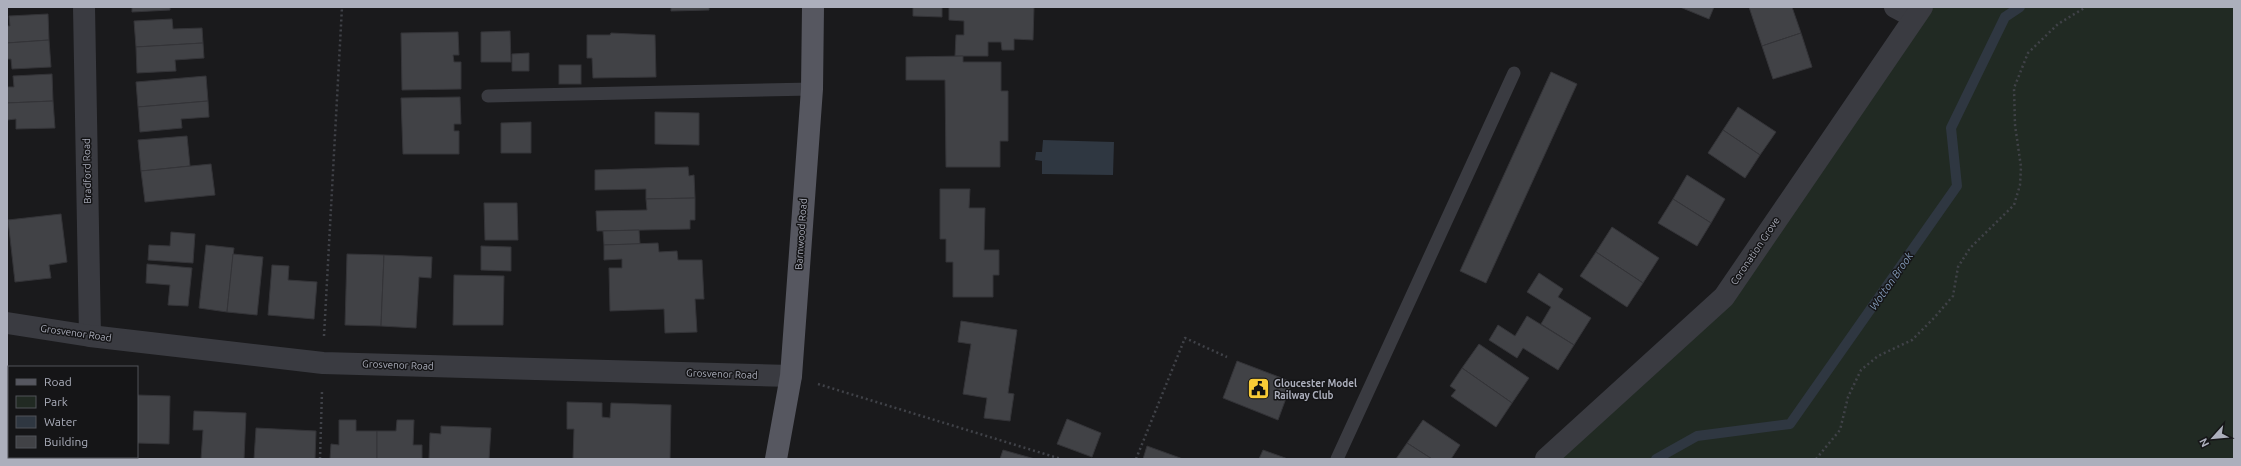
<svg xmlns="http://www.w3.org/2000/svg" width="2241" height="466" viewBox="0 0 2241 466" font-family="Ubuntu,sans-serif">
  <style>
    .green { fill: #212a23 }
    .water { fill: #2f3741 }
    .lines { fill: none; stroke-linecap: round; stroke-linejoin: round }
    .stream { stroke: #2f3741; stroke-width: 10 }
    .building { fill: #414246; stroke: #343438 }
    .path { stroke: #404248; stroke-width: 2.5; stroke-dasharray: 2 3; stroke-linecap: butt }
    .lane { stroke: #3a3b41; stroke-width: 13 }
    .street { stroke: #3a3b41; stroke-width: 22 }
    .primary { stroke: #565760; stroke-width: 22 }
    .labels { text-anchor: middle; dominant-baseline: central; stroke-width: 3; stroke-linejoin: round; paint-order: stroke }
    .street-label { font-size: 10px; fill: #acafbc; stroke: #151517 }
    .poi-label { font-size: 10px; font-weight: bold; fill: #acafbc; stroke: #151517; text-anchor: start }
    .water-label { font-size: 11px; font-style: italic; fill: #8299b7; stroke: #151517 }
  </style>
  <rect width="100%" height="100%" fill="#1a1a1c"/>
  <path class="green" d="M1922,7H2234V459H1546L1724,297Z"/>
  <path class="water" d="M1043,140L1114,142L1113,175L1042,174V161L1035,160L1036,152H1042Z"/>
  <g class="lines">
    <path class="stream" d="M1656,459L1697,436L1790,424L1957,186L1951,128L2005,17L2020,7"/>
  </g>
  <g class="building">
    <path d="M132,7H170V10L132,12Z"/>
    <path d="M671,7H709V10L671,11Z"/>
    <path d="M913,7H942V17L913,16Z"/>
    <path d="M949,7H1034L1033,40L1014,39V50H1002L1001,42H988V56H955L956,35H964V21L949,20Z"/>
    <path d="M1680,7H1714L1709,19Z"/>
    <path d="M1749,7H1792L1801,33L1762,46Z"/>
    <path d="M48,14L49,40L7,43V26H10L9,16Z"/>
    <path d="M172,19L173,29L202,28L203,43L136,47L134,21Z"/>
    <path d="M510,31L511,62H481V32Z"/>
    <path d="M458,32L459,55H453L454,62H461V89L402,90L401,33Z"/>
    <path d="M611,33L655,35L656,77L593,78L592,58H587V35H610Z"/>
    <path d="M1801,33L1812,67L1773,79L1762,46Z"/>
    <path d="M49,40L51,67L12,69L11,59H7V43Z"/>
    <path d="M203,43L204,58L175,60L176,71L137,73L136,47Z"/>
    <path d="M529,53V71H512V54Z"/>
    <path d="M963,56V62H1001V91H1008V141H1000V167H946L945,80H906V57Z"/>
    <rect x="559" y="65" width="22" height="19"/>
    <path d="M1551,72L1577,84L1486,283L1460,271Z"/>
    <path d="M52,74L53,101L7,103V87H14L13,76Z"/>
    <path d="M206,76L208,101L138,107L136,82Z"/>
    <path d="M460,97L461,124H454V131H459V154H403L401,98Z"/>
    <path d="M53,101L55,128L16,129V119L7,120V103Z"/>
    <path d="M208,101L209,117L181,119L182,128L140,132L138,107Z"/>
    <path d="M1738,107L1776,132L1760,155L1723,130Z"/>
    <path d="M655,112L699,113V145L655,144Z"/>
    <path d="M531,122V153H501V123Z"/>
    <path d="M1723,130L1760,155L1745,178L1708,153Z"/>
    <path d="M187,136L190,166L141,171L138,140Z"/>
    <path d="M211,164L215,195L145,202L141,171Z"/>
    <path d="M688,167L689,176L694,175L695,198L646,199V189L595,190V170Z"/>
    <path d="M1687,175L1725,199L1711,223L1673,199Z"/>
    <path d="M940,189H970L969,208H985L984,250H999V275H993V297H953V262H946V239H940Z"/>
    <path d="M695,198V220H690V229L597,231L596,211L647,210L646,199Z"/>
    <path d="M1673,199L1711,223L1697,246L1658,223Z"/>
    <path d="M484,203H517L518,240H485Z"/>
    <path d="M61,214L67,262L49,265L51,278L15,282L8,220Z"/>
    <path d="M1612,227L1659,258L1643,283L1596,252Z"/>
    <path d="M639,230L640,244L604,245L603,231Z"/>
    <path d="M171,232L195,234L193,263L148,260L149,245L170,246Z"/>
    <path d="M658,243L659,252L677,251L678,260H702L704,299H695L697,332L665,333L664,309L610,311L609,268H622V259L604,260V245Z"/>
    <path d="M206,245L234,248L227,312L199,308Z"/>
    <path d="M481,246L511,247V271L481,270Z"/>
    <path d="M1596,252L1643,283L1627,307L1580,276Z"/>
    <path d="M233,254L263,257L257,315L227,312Z"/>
    <path d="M347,254L384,255L381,326L345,325Z"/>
    <path d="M384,255L432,257L431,278L419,277L416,328L381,326Z"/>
    <path d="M147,264L192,268L188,306L168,305L170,285L146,283Z"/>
    <path d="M272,265L289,266L288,280L317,282L314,319L268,315Z"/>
    <path d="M1539,273L1563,289L1558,297L1591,318L1574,345L1541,324L1551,307L1527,292Z"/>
    <path d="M454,275L504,276L503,325H453Z"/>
    <path d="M1527,316L1574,345L1558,370L1523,348L1517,358L1489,340L1498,325L1515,336Z"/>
    <path d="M961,321L1017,330L1008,393L1014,394L1010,421L984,418L987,398L963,394L971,344L958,342Z"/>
    <path d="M1479,344L1529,378L1512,403L1462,368Z"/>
    <path d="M1237,361L1292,382L1278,420L1223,398Z"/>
    <path d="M1462,368L1512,403L1496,427L1451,396L1456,390L1450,386Z"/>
    <rect x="7" y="383" width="2" height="44"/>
    <path d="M137,395L170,396L169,444L137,443Z"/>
    <path d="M567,402L602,403V417L610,418L611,403L671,405L670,459H573L574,429H567Z"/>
    <path d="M194,411L246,413L244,459H201L203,430H193Z"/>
    <path d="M1067,419L1101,433L1092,457L1057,444Z"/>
    <path d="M339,420H356V431H377V459H330L331,444L339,445Z"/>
    <path d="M397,420H414L413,445H422V459H377V431H396Z"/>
    <path d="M1423,420L1460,445L1451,459H1432L1407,443Z"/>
    <path d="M441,426L491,428L489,459H429L430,433L441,434Z"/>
    <path d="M256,428L316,431L315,459H254Z"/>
    <path d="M1407,443L1432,459H1396Z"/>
    <path d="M1147,446L1183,459H1143Z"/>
    <path d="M1003,450L1035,459H1000Z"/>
    <path d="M1263,450L1288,459H1259Z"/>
  </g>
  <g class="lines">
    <g class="path">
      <path d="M324,336L342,7"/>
      <path d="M818,384L1061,459"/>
      <path d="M320,459L322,391"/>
      <path d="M1136,459L1185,338L1227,357"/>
      <path d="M1816,459L1840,430L1848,397L1861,370L1878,356L1912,340L1934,318L1953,296L1958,267L1970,248L2014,205L2020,185L2021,167L2015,125L2014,88L2028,53L2058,24L2086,7"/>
    </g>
    <g class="lane">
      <path d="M488,96L812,89"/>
      <path d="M1337,459L1514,73"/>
    </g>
    <g class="street">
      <path d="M84,7L90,336"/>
      <path d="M1895,7L1914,17"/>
      <path d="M7,323L90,336L323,363L791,376"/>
      <path d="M1546,459L1724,297L1922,7"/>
    </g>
    <path class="primary" d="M776,459L791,376L812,89L813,7"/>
  </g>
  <defs>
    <symbol id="civic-square" viewBox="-11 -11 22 22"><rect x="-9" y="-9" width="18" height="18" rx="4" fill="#f8cb36" stroke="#151517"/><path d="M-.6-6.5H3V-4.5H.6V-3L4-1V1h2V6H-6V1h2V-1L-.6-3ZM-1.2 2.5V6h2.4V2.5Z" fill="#111"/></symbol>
  </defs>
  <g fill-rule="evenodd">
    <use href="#civic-square" x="1246" y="376" width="25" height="25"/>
  </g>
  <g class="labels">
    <g class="street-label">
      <text transform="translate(87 171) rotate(-91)">Bradford Road</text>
      <text transform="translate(801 234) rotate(-86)">Barnwood Road</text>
      <text transform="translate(1755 251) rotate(-56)">Coronation Grove</text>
      <text transform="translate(76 333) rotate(8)">Grosvenor Road</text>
      <text transform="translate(398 365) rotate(2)">Grosvenor Road</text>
      <text transform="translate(722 374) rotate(2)">Grosvenor Road</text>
    </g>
    <g class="poi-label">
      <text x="1274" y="383">Gloucester Model<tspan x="1274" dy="12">Railway Club</tspan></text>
    </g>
    <g class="water-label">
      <text transform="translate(1891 281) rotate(-55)">Wotton Brook</text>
    </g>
  </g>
  <rect width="2241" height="466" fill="none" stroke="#acafbc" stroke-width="16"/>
  <rect x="8" y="366" width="130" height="92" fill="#151517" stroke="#515359"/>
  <rect x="16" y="379" width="20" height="6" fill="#565760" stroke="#515359"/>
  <text x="44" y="386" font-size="12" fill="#acafbc">Road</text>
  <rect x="16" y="396" width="20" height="12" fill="#212a23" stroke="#515359"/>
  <text x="44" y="406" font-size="12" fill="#acafbc">Park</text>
  <rect x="16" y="416" width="20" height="12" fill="#2f3741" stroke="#515359"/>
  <text x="44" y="426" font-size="12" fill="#acafbc">Water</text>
  <rect x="16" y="436" width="20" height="12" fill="#414246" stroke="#515359"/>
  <text x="44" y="446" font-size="12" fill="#acafbc">Building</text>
  <g transform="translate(2213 438) rotate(243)" stroke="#151517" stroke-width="3" paint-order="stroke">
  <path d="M0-3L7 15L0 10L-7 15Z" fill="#acafbc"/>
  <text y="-6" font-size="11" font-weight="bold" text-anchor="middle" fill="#acafbc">N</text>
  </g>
</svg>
